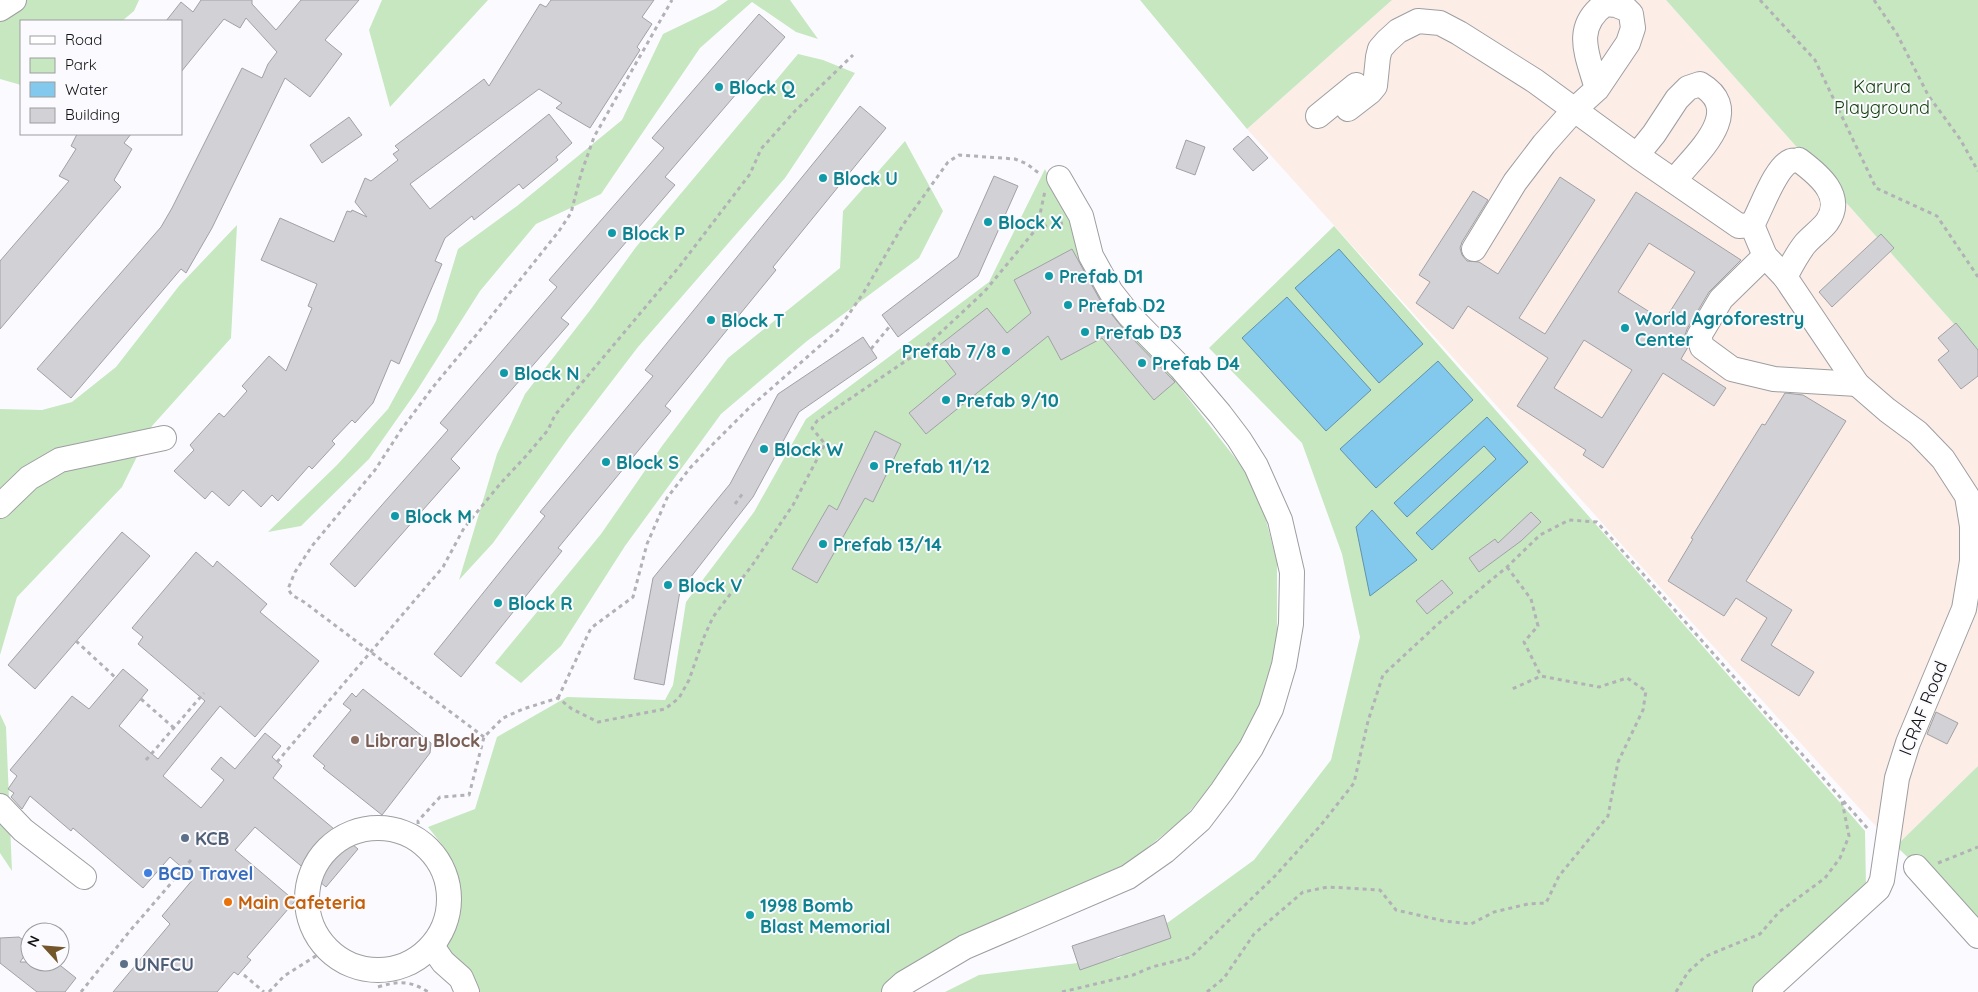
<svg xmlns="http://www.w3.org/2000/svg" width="1978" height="992" viewBox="0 0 1978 992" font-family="Quicksand,sans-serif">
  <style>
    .industrial { fill: #fceee7 }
    .green { fill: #c6e7c0 }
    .water { fill: #83c9ed; stroke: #6192ab }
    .building { fill: #d2d2d6; stroke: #a1a1a5; fill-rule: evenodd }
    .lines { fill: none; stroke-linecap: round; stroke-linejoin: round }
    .minor-casing { stroke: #9e9ea2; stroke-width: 26 }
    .path { stroke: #b2b2b6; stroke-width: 3; stroke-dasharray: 4 4; stroke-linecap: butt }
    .minor { stroke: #fff; stroke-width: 24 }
    .culture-dot { fill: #0f9aa8; stroke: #fbfbff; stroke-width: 2 }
    .education-dot { fill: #8d6e63; stroke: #fbfbff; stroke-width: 2 }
    .service-dot { fill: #5c6f8a; stroke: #fbfbff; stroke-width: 2 }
    .shop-dot { fill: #3f7fe0; stroke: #fbfbff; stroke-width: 2 }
    .food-dot { fill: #e8710a; stroke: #fbfbff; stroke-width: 2 }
    .labels { text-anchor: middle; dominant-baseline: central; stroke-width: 4; stroke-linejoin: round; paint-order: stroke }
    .park-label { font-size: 18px; fill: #0e3c07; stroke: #fbfbff }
    .culture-label { font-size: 18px; font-weight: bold; fill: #0d838f; stroke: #fbfbff; text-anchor: start }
    .street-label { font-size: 18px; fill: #111112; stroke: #fbfbff }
    .education-label { font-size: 18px; font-weight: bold; fill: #785e54; stroke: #fbfbff; text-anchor: start }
    .service-label { font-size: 18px; font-weight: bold; fill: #4e5e75; stroke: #fbfbff; text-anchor: start }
    .shop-label { font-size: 18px; font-weight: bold; fill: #366cbe; stroke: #fbfbff; text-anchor: start }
    .food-label { font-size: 18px; font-weight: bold; fill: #c56008; stroke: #fbfbff; text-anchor: start }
  </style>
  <rect width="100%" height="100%" fill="#fbfbff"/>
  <path class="industrial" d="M1392,0H1666L1978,351V766L1896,846L1869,819L1247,129Z"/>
  <g class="green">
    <path d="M0,0H139L134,11L122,21H21V85L0,79Z"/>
    <path d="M382,0H488L390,107L369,30Z"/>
    <path d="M728,0H790L818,39L796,32L752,2L700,48L601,194L536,224L480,291L416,392L369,459L301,526L268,532L337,465L388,409L436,321L458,249L517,206L622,120L663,34L715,9Z"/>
    <path d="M1140,0H1392L1247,129Z"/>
    <path d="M1666,0H1978V351Z"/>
    <path d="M798,54L823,60L855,73L785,178L638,347L569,437L493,543L459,580L497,454L525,394L591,309L636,247Z"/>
    <path d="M905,141L943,211L919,258L807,341L721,414L625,546L561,646L521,683L495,663L601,534L662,446L728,358L840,268L843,211Z"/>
    <path d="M1045,169L1088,258L1178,373L1182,390L1257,486L1277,562V647L1257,714L1223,772L1184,818L1126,865L1026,909L923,959L882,992H477L442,946L460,889L444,847L428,827L475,809L497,737L567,697L665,700L673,685L686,602L754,512L806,419L989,282Z"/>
    <path d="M237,225L231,338L152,426L122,487L17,597L0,655V409L42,410L72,402L116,367L179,286Z"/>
    <path d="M1334,226L1865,831L1866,888L1753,992H945L979,975L1119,958L1254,860L1331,760L1360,637L1342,554L1302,443L1209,348Z"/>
    <path d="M0,714L6,727L12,871L0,853Z"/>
    <path d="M1978,766V925L1896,846Z"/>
  </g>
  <g class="water">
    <path d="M1339,249L1423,344L1379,383L1295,288Z"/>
    <path d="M1287,297L1371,390L1326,431L1242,338Z"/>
    <path d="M1438,361L1473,400L1376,488L1340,449Z"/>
    <path d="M1487,417L1528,462L1432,550L1416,533L1496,459L1484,446L1407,517L1394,503Z"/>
    <path d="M1372,510L1417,560L1370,596L1356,527Z"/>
  </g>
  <g class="building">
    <path d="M201,0H252V4L276,30L301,0H359L325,40L342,54L310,97L285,78L212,228L186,273L181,269L71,398L37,369L161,227L172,208L242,68L262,78L268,64L277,52L246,18L240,28L224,19L181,72V21H166L181,2L193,12Z"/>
    <path d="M551,0H654L642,17L652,24L637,47L640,50L590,128L556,108L562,103L539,89L410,184L430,209L549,114L572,143L556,157L558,160L523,189L519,184L474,220L472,216L445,238L435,261L442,264L399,364L391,360L373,403L355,423L352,420L332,441L335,444L312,469L309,466L278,501L272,495L261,507L243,490L229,506L212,491L205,499L174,471L194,450L190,445L219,413L224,417L247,391L242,386L269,356L286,371L312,308L308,306L317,284L261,260L280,218L334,242L347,211L351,212L352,210L367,217L355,202L365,178L371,181L398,160L393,154L399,150L395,146L443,110L484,79L489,86L540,4L546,7Z"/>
    <path d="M759,14L785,37L665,177L675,185L561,318L569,324L451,459L460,468L355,587L330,564L448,430L440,423L557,287L549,280L664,148L652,138Z"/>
    <path d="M860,106L886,128L773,267L776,270L665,406L671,411L558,548L562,551L461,677L434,654L545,516L540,512L653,376L645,370Z"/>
    <path d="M349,117L362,135L322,163L310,145Z"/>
    <path d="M77,134H131L124,143L132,149L114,180L121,187L0,329V261L69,181L59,176L76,149L71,146Z"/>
    <path d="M1248,136L1268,158L1253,171L1233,149Z"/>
    <path d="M1186,140L1205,147L1195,175L1176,168Z"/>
    <path d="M994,176L1018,186L978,276L898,337L882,315L958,257Z"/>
    <path d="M1560,177L1595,200L1519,318L1545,334L1636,192L1741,260L1709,292L1687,329L1685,335L1688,347L1681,359L1726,388L1714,406L1663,373L1603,468L1583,455L1586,450L1517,406L1548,358L1468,306L1453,329L1416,303L1430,282L1419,275L1473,191L1488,200L1462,242L1460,248L1462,255L1467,261L1479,262L1498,274ZM1649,243L1695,272L1664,321L1618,292ZM1584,340L1632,370L1602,418L1554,388Z"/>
    <path d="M1881,234L1894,248L1832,307L1819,292Z"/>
    <path d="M1072,249L1100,300L1125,331L1175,382L1154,400L1102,338L1061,360L1048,336L926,434L909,413L956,374L936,348L987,308L1007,333L1031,313L1014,280Z"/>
    <path d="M1956,323L1978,350V376L1961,389L1938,360L1949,351L1938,338Z"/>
    <path d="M863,337L877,358L799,412L753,497L680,591L664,685L634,679L653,578L730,484L778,394Z"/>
    <path d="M1785,393L1803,395L1846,421L1746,581L1792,610L1771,645L1814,672L1799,696L1741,660L1767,618L1736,598L1724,616L1668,581L1693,539L1691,538L1762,424L1765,425Z"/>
    <path d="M875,431L901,444L873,502L865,498L817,583L792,569L829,505L837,510Z"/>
    <path d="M1531,512L1541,522L1521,541L1479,572L1469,558L1495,539L1498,543Z"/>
    <path d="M122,532L150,556L35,689L8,665Z"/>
    <path d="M196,552L213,567L217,561L267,604L260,612L319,661L255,737L220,706L163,776L201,808L224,780L211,769L221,757L235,769L265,733L281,746L272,757L282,766L273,778L358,849L326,887L255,827L235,850L295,901L247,957L251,960L238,975L234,972L217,992H113L170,924L162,916L194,878L170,857L143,888L73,828L71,831L30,796L22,809L11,797L14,793L8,789L17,776L10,770L72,696L89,709L123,669L148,690L119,726L158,759L205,701L138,644L143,637L132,628Z"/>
    <path d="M1442,580L1453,593L1427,614L1416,601Z"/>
    <path d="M363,689L431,743L430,753L382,815L323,768L325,766L313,756L351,710L343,704L352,693L356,697Z"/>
    <path d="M1936,712L1958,723L1947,744L1927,734Z"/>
    <path d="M1164,915L1171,938L1080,970L1072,946Z"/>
    <path d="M19,937L30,945V948L20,962H56L76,978L65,992H37L0,963V938Z"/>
  </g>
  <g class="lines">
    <defs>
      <g id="minor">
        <path d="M0,9L14,0"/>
        <path d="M1348,109L1370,92L1375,86L1378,57L1380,49L1387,41L1398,31L1418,21L1440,23L1459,33L1535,81L1639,157L1739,226L1752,225L1765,256L1785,277L1857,384L1887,410L1918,433L1943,459L1967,496L1972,526V561L1964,609L1908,743L1897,778L1882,880L1878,889L1765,992"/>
        <path d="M1318,116L1356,85"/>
        <path d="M1637,155L1654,134L1677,99L1688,88L1700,84C1748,112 1693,156 1674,181"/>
        <path d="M1752,225C1761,210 1775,167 1791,161C1794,160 1797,161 1799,160C1819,175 1845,196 1827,222C1821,230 1812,236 1805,244C1797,254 1791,266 1785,277"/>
        <path d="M1474,249L1515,182L1544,144L1574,110L1597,89L1628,43L1633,28L1631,14L1626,9L1616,5L1605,4C1572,28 1588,56 1597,89"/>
        <path d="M1765,256L1721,299L1699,336L1702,347L1732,369L1774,379L1857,384"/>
        <path d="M0,506L29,478L60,460L164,438"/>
        <path d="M0,806L23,830L84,877"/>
        <circle cx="378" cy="899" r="71"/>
        <path d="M1916,867L1978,936"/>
        <path d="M432,946L443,962L461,978L467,992"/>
        <path d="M894,992L904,983L965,947L1128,877L1165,851L1200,820L1222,791L1251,748L1271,709L1284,665L1291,624L1292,572L1280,520L1256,466L1239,439L1220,414L1181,368L1129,315L1111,292L1091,256L1081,216L1059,178"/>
      </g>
    </defs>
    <use href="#minor" class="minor-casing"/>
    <g class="path">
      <path d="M1760,0L1815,60L1876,188L1937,216L1978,277"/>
      <path d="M1874,0L1897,34L1928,95L1960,139L1978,171"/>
      <path d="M1037,228L1045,191"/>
      <path d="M871,349L890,326"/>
      <path d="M735,504L743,493"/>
      <path d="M1507,567L1531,599L1538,626L1524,642L1541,676"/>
      <path d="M76,641L116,678"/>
      <path d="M558,698L591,628L633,597L647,544L667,498L690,468L714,443L749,408L838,330L864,292L903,225L948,162L959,155L1015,159L1027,164L1040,174"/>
      <path d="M141,699L174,728"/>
      <path d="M484,737L304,602L292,595L288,589L295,572L312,546L375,470L401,430L433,387L477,334L559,231L571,213L581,174L594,137L672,0"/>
      <path d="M146,760L204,693"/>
      <path d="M277,762L443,567L464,528L500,484L526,456L548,430L555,415L679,267L750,174L761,149L795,111L853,55"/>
      <path d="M419,840L418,821L440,797L469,795L484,737L503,718L523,709L558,698L572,709L598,722L665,709L679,698L689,680L704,637L713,617L753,564L793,505L825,444L812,428L817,421L922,350L985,291L1037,228L1063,223"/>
      <path d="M1938,863L1978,847"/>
      <path d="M244,975L264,992"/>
      <path d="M378,987C397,981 410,980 428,992"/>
      <path d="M81,992L129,932L191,860"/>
      <path d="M269,992L284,976L327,949"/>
      <path d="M1062,992L1133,975L1152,967L1191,957L1275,876L1321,825L1354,783L1368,721L1383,675L1439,623L1507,567L1540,535L1569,520L1597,522L1869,830"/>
      <path d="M1207,992L1224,978L1254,934L1303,892L1328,887L1380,890L1396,910L1444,921L1471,924L1494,912L1528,904L1546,903L1559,876L1608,816L1618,762L1643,710L1646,691L1627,678L1599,687L1541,676L1512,689"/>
      <path d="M1676,992L1688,972L1706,956L1760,934L1779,912L1825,878L1840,858L1849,836L1842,801"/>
    </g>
    <use href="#minor" class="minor"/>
  </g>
  <g class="culture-dot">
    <circle cx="719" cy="87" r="5"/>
    <circle cx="823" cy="178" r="5"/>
    <circle cx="988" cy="222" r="5"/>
    <circle cx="612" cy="233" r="5"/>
    <circle cx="1049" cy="276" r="5"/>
    <circle cx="1068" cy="305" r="5"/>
    <circle cx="711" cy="320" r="5"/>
    <circle cx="1625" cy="328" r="5"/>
    <circle cx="1085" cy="332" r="5"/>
    <circle cx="1006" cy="351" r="5"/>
    <circle cx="1142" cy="363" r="5"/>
    <circle cx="504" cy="373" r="5"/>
    <circle cx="946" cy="400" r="5"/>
    <circle cx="764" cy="449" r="5"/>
    <circle cx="606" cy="462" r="5"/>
    <circle cx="874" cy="466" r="5"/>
    <circle cx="395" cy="516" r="5"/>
    <circle cx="823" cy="544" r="5"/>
    <circle cx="668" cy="585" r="5"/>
    <circle cx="498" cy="603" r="5"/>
    <circle cx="750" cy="915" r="5"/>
  </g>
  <circle class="education-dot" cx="355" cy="740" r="5"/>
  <g class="service-dot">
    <circle cx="185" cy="838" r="5"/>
    <circle cx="124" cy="964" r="5"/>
  </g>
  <circle class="shop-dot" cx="148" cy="873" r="5"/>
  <circle class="food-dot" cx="228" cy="902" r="5"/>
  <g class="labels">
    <g class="park-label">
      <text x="1882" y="86">Karura<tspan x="1882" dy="21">Playground</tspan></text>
    </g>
    <g class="culture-label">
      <text x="729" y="87">Block Q</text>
      <text x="833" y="178">Block U</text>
      <text x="998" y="222">Block X</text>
      <text x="622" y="233">Block P</text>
      <text x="1059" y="276">Prefab D1</text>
      <text x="1078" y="305">Prefab D2</text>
      <text x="1635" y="318">World Agroforestry<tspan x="1635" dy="21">Center</tspan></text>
      <text x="721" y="320">Block T</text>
      <text x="1095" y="332">Prefab D3</text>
      <text x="996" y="351" text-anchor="end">Prefab 7/8</text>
      <text x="1152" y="363">Prefab D4</text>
      <text x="514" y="373">Block N</text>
      <text x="956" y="400">Prefab 9/10</text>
      <text x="774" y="449">Block W</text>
      <text x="616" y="462">Block S</text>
      <text x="884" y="466">Prefab 11/12</text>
      <text x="405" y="516">Block M</text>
      <text x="833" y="544">Prefab 13/14</text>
      <text x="678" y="585">Block V</text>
      <text x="508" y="603">Block R</text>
      <text x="760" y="905">1998 Bomb<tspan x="760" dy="21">Blast Memorial</tspan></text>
    </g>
    <g class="street-label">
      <text transform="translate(1923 708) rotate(-68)">ICRAF Road</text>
    </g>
    <g class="education-label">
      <text x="365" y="740">Library Block</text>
    </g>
    <g class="service-label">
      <text x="195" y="838">KCB</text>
      <text x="134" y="964">UNFCU</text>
    </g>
    <g class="shop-label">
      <text x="158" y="873">BCD Travel</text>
    </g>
    <g class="food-label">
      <text x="238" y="902">Main Cafeteria</text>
    </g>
  </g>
  <rect x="20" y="20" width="162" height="115" fill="#fbfbff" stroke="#9d9da0"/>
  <rect x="30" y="36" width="25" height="8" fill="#ffffff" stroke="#9d9da0"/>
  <text x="65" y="45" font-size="15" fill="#111112">Road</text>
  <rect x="30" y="58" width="25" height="15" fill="#c6e7c0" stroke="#9d9da0"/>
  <text x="65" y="70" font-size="15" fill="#111112">Park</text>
  <rect x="30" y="82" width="25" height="15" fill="#83c9ed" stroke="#9d9da0"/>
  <text x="65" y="95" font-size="15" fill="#111112">Water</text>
  <rect x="30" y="108" width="25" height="15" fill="#d2d2d6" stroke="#9d9da0"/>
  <text x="65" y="120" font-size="15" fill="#111112">Building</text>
  <g transform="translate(45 947) rotate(296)"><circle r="24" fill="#fbfbff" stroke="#9d9da0"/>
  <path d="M0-4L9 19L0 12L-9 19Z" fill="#74562a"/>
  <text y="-8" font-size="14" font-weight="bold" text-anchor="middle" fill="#111112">N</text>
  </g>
</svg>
